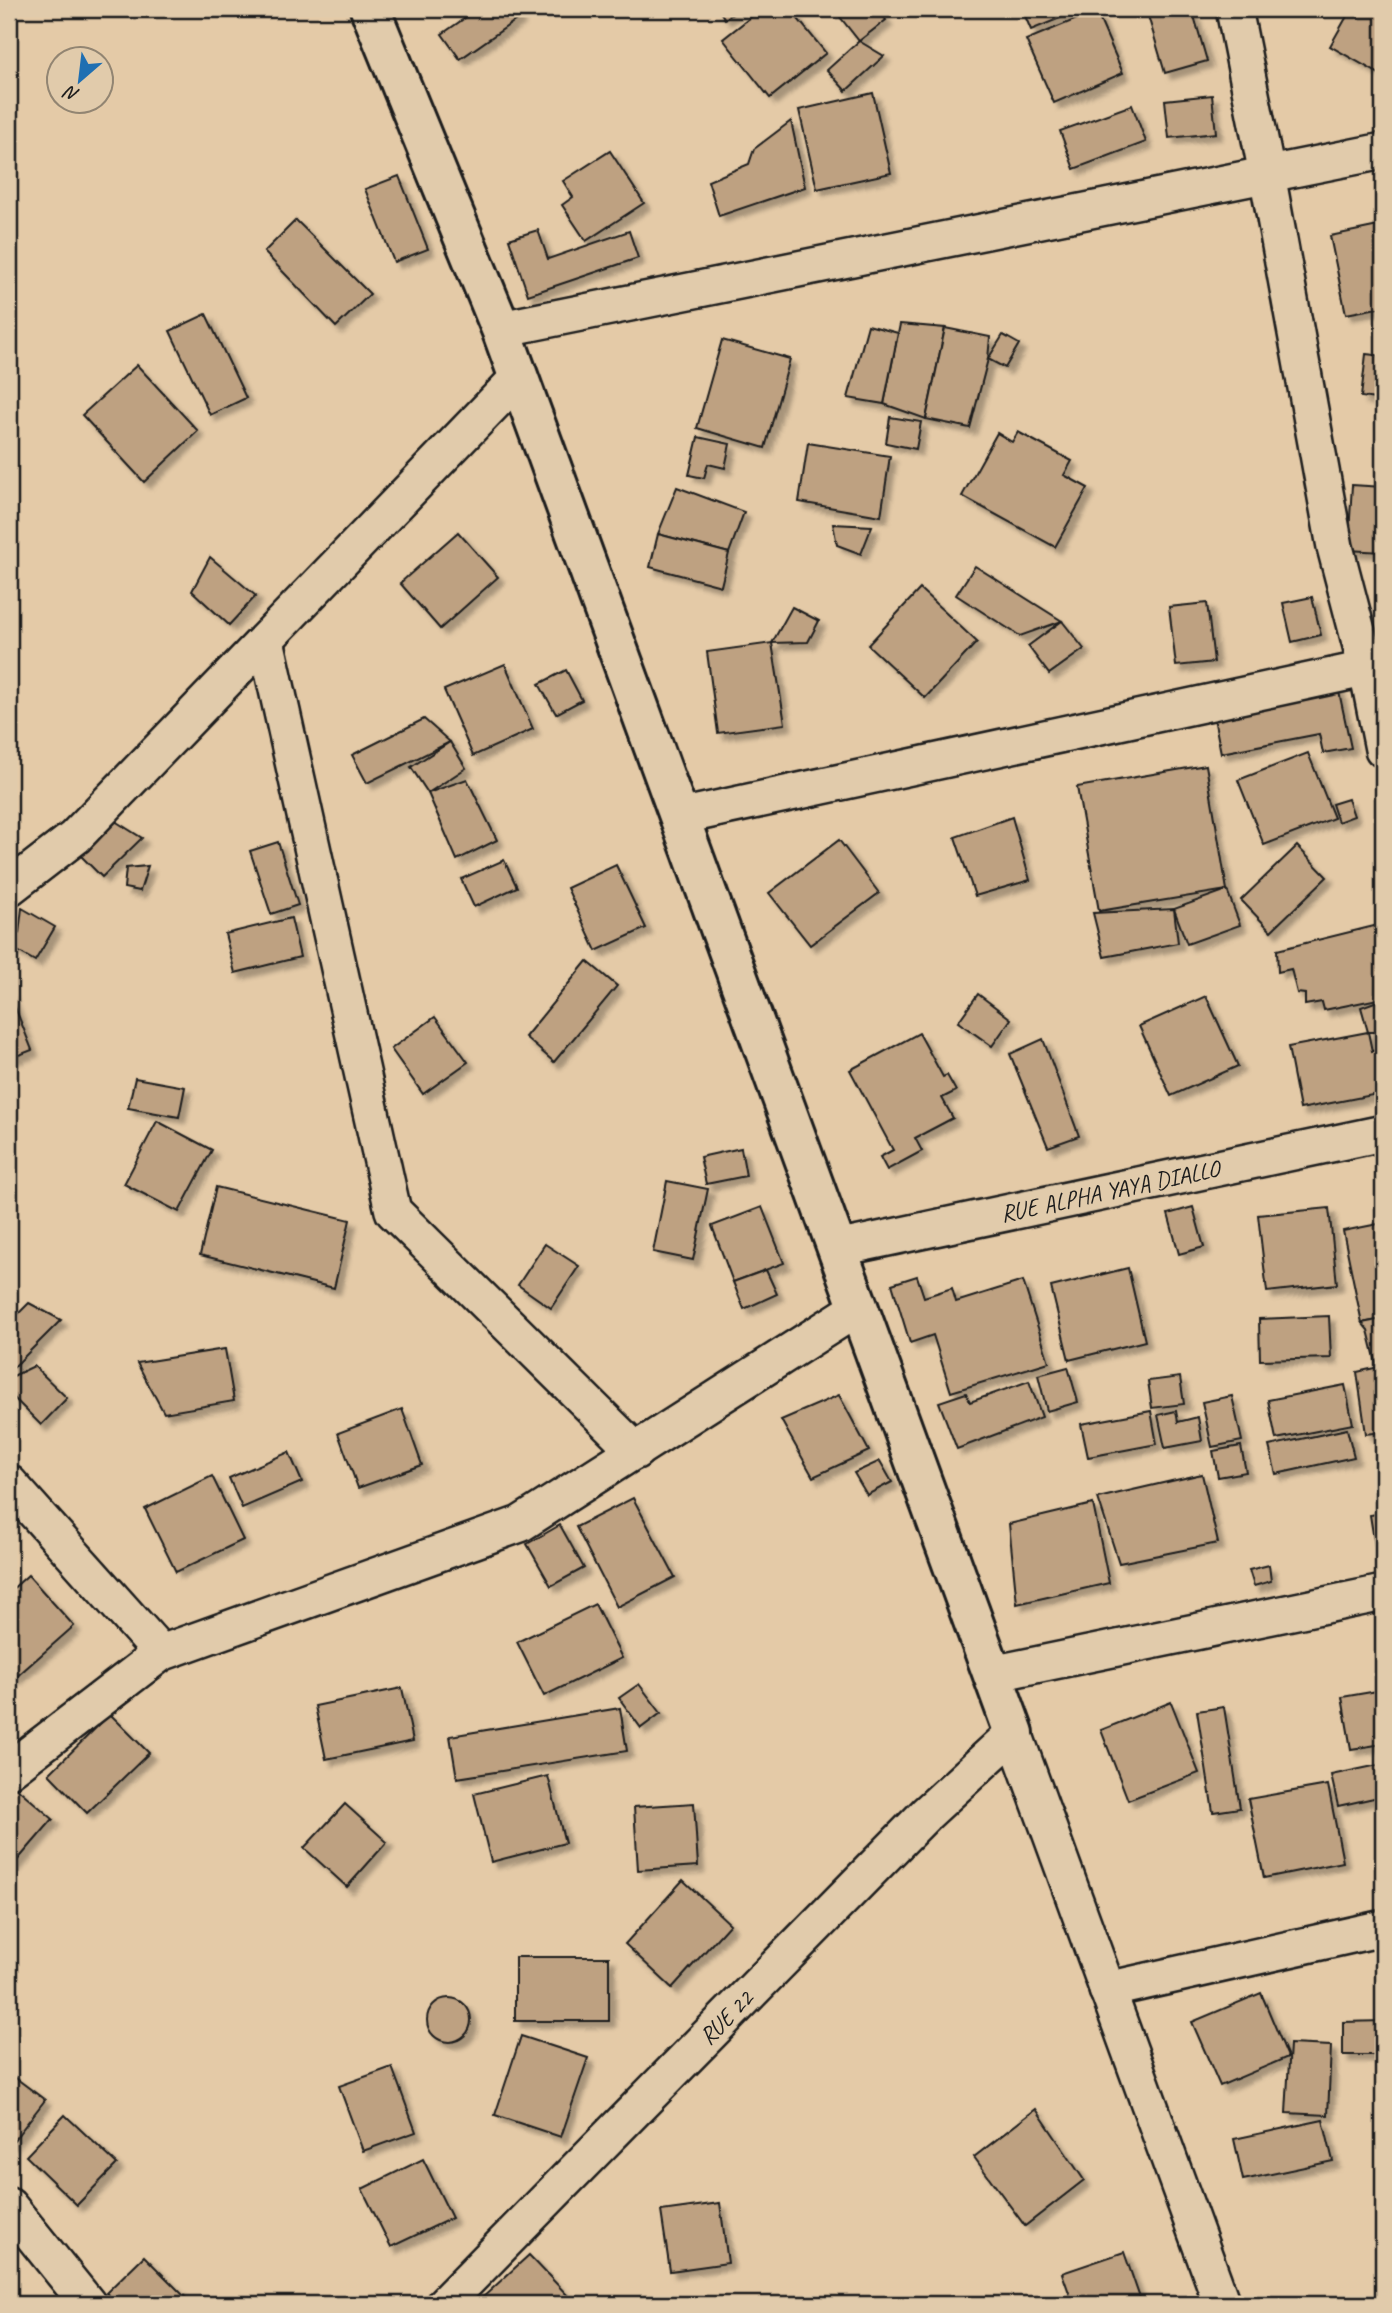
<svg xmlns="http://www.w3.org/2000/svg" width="1392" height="2313" viewBox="0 0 1392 2313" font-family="Caveat,sans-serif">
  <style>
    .building { fill: #bea181; stroke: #1c1c1c; stroke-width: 2; filter: url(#shadow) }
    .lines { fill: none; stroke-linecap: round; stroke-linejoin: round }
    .street-casing { stroke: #1c1c1c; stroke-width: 40 }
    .secondary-casing { stroke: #1c1c1c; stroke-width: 44 }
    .street { stroke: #e1cbab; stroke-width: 35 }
    .secondary { stroke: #e1cbab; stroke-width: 38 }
    .labels { text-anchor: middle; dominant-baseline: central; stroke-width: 5; stroke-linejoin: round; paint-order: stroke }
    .street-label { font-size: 24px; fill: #1c1c1c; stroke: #e1cbab }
  </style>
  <defs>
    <filter id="shadow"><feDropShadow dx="6" dy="6" stdDeviation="2" flood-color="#0004"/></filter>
  </defs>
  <rect width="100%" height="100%" fill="#e4caa7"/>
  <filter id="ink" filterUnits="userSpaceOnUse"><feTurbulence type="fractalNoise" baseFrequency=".0143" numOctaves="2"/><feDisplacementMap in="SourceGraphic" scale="14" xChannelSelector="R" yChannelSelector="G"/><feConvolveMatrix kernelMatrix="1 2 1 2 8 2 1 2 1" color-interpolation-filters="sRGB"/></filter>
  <g filter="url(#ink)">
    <g class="building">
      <path d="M478,9H513L519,18L460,59L442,34Z"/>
      <path d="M718,9H740L725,19Z"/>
      <path d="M761,9H790L826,53L770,98L723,39Z"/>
      <path d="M850,9H878L886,20L859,41L840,17Z"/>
      <path d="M1022,9H1082L1031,30Z"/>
      <path d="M1146,9H1192L1207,61L1165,73Z"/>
      <path d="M1351,9H1383V76L1330,46Z"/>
      <path d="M1096,11L1123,73L1054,103L1026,40Z"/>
      <path d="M859,41L884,56L846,91L827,70Z"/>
      <path d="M873,93L891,173L817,189L799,110Z"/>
      <path d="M1212,95L1216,133L1169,138L1165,100Z"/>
      <path d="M1132,105L1146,142L1074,169L1060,131Z"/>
      <path d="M791,121L805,187L719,216L708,181L749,164L754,149Z"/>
      <path d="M610,151L644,203L586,241L562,205L573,197L563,181Z"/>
      <path d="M399,176L428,249L394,262L365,189Z"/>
      <path d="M296,220L370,294L336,327L264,252Z"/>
      <path d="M1383,225V307L1346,314L1330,236Z"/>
      <path d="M538,230L548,259L629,231L638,258L528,295L509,239Z"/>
      <path d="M206,314L246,398L210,415L170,331Z"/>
      <path d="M900,324L945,328L926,419L884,404Z"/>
      <path d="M868,325L898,333L884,404L848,398Z"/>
      <path d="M945,328L990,337L988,359L970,428L926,419Z"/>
      <path d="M1003,335L1019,344L1005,368L988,359Z"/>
      <path d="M722,340L790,359L765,448L697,428Z"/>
      <path d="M1366,354L1383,356V400L1361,397Z"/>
      <path d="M137,365L198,431L144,482L82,415Z"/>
      <path d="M890,417L921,422L916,449L886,443Z"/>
      <path d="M1018,432L1072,461L1064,475L1088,488L1055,547L962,496L997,433L1012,442Z"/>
      <path d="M698,437L730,444L725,468L708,464L704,478L689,475Z"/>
      <path d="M808,443L890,456L881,516L799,502Z"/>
      <path d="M1352,485L1383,487V552L1348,550Z"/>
      <path d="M677,487L744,512L729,553L658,534Z"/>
      <path d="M833,524L872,526L861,554L837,545Z"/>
      <path d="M458,532L498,577L440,629L400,583Z"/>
      <path d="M658,534L729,553L721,586L650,567Z"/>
      <path d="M210,557L256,596L229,625L192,591Z"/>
      <path d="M975,566L1062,621L1020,636L956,595Z"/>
      <path d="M920,589L977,642L925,698L868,645Z"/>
      <path d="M1312,597L1321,635L1292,642L1283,603Z"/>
      <path d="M1207,603L1214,662L1176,666L1169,607Z"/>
      <path d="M792,607L819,621L808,642L772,643Z"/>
      <path d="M1062,621L1084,649L1049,674L1028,646Z"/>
      <path d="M772,643L785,724L718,733L707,652Z"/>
      <path d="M505,664L533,729L473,756L444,690Z"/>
      <path d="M566,670L582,700L556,714L539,684Z"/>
      <path d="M1338,687L1351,748L1323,753L1319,734L1221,753L1213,713Z"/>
      <path d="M424,719L450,742L367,783L352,755Z"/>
      <path d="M450,742L466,768L428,793L411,767Z"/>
      <path d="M1308,753L1334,818L1264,845L1238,780Z"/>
      <path d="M1206,765L1227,890L1099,911L1077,787Z"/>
      <path d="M467,779L497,840L457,860L428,793Z"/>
      <path d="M1348,799L1354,816L1338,822L1332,804Z"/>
      <path d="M1012,817L1030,880L975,896L955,837Z"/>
      <path d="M115,821L142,838L102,877L81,856Z"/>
      <path d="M839,840L879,893L810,945L769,893Z"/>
      <path d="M278,842L298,905L271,914L250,851Z"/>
      <path d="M1297,846L1327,877L1271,931L1241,900Z"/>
      <path d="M504,860L517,887L474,907L461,879Z"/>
      <path d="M616,865L646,928L596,951L567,888Z"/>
      <path d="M148,866L140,891L124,888L126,868Z"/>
      <path d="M1227,890L1240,925L1187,944L1174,909Z"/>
      <path d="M22,908L55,927L35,961L9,946V927L19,933Z"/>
      <path d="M1174,909L1178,943L1104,957L1093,913Z"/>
      <path d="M291,918L300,957L235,973L225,934Z"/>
      <path d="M1382,924L1383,998L1324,1010L1322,1002L1305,1005V994L1297,993L1291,969L1278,972L1277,950Z"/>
      <path d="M587,961L617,986L554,1062L525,1037Z"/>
      <path d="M9,992L32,1050L9,1059Z"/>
      <path d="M978,994L1011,1019L992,1046L958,1022Z"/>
      <path d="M1206,996L1238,1066L1171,1096L1139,1026Z"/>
      <path d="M1383,999V1032H1368L1361,1007Z"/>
      <path d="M435,1017L468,1062L423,1094L391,1049Z"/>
      <path d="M1368,1032L1372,1051L1383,1049V1093L1300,1109L1288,1047Z"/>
      <path d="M919,1033L943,1077L947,1075L956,1091L942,1098L953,1118L915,1138L922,1151L887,1170L880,1157L893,1150L850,1070Z"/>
      <path d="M1043,1039L1079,1136L1048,1147L1010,1054Z"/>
      <path d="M135,1078L185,1087L179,1117L128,1108Z"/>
      <path d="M157,1121L212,1150L179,1212L124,1184Z"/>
      <path d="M741,1148L746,1176L706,1184L700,1157Z"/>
      <path d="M667,1181L708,1189L693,1260L653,1252Z"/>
      <path d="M216,1187L350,1220L334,1288L200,1255Z"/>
      <path d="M762,1207L784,1263L733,1282L712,1226Z"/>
      <path d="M1193,1207L1204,1247L1179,1254L1168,1214Z"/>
      <path d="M1329,1208L1337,1284L1267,1292L1258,1215Z"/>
      <path d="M1383,1223V1319L1362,1323L1343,1231Z"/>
      <path d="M545,1244L579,1266L551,1308L518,1285Z"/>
      <path d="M1128,1268L1145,1341L1069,1360L1051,1287Z"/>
      <path d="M766,1270L777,1294L744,1309L733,1282Z"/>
      <path d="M917,1276L924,1297L952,1288L956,1302L1023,1281L1049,1362L951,1392L933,1335L910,1343L892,1284Z"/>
      <path d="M29,1303L61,1320L9,1372V1323Z"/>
      <path d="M1329,1316L1331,1358L1260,1360L1259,1319Z"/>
      <path d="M1383,1319V1365L1377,1366L1368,1330L1362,1323Z"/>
      <path d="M225,1349L234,1401L164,1413L137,1363Z"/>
      <path d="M34,1366L67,1398L41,1425L9,1393V1378Z"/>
      <path d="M1383,1366V1432L1366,1434L1357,1372Z"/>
      <path d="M1068,1367L1078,1402L1047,1411L1038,1375Z"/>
      <path d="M1180,1377L1184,1404L1152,1408L1148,1381Z"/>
      <path d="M1029,1381L1042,1417L957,1449L939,1402L966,1393L970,1402Z"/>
      <path d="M1345,1385L1353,1424L1276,1439L1268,1400Z"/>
      <path d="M839,1395L869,1451L813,1477L781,1420Z"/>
      <path d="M1232,1396L1242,1441L1212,1447L1202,1402Z"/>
      <path d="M402,1409L422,1465L358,1488L338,1433Z"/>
      <path d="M1151,1411L1157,1444L1088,1457L1081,1424Z"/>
      <path d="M1176,1411L1178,1422L1198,1417L1202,1441L1165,1448L1158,1415Z"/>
      <path d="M1347,1429L1354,1457L1276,1474L1269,1446Z"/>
      <path d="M1241,1446L1246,1472L1218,1477L1213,1451Z"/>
      <path d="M289,1452L302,1482L242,1508L229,1478Z"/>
      <path d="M880,1461L892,1482L867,1495L854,1473Z"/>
      <path d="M1202,1474L1218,1543L1119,1563L1098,1498Z"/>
      <path d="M212,1476L243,1540L176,1572L145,1509Z"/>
      <path d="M633,1498L675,1577L617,1607L576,1527Z"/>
      <path d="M1093,1504L1109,1583L1017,1604L1009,1524Z"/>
      <path d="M1383,1513V1564L1378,1565L1370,1515Z"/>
      <path d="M560,1525L584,1568L551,1586L527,1544Z"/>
      <path d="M1269,1565L1271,1581L1254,1586L1249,1570Z"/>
      <path d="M28,1575L74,1626L15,1678L9,1671V1592Z"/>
      <path d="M595,1604L622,1658L544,1696L517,1642Z"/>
      <path d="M639,1684L661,1713L641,1728L619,1698Z"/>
      <path d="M402,1688L413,1741L326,1759L315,1706Z"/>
      <path d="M1383,1690V1744L1351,1749L1342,1697Z"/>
      <path d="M1171,1702L1199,1773L1128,1800L1101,1730Z"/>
      <path d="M1224,1707L1240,1808L1213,1812L1197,1711Z"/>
      <path d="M620,1708L627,1751L457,1778L450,1736Z"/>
      <path d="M110,1714L149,1753L87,1813L49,1774Z"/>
      <path d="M1383,1764V1796L1338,1806L1331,1775Z"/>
      <path d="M548,1776L565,1843L491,1862L474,1794Z"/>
      <path d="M10,1782L53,1819L9,1870V1783Z"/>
      <path d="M1328,1785L1343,1862L1264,1878L1248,1799Z"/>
      <path d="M694,1803L698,1866L638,1870L634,1807Z"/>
      <path d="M345,1804L387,1842L347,1887L304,1848Z"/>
      <path d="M683,1880L730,1924L672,1988L625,1944Z"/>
      <rect x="515" y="1957" width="94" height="64"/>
      <path d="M1261,1993L1288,2057L1220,2086L1192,2022Z"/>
      <circle cx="449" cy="2020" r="22"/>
      <path d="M1383,2021V2055H1343V2022Z"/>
      <path d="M521,2036L588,2058L561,2137L495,2115Z"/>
      <path d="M1290,2044L1331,2046L1328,2115L1286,2113Z"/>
      <path d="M392,2067L416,2132L363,2151L339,2086Z"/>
      <path d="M9,2073L45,2100L10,2145L9,2144Z"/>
      <path d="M1036,2109L1084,2180L1025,2226L974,2157Z"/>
      <path d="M65,2115L117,2164L77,2205L26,2156Z"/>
      <path d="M1323,2120L1333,2161L1243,2180L1234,2139Z"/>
      <path d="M423,2159L452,2218L391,2247L362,2189Z"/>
      <path d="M720,2203L728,2263L670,2271L661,2211Z"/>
      <path d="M1124,2252L1142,2304H1073L1062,2273Z"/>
      <path d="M529,2255L571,2299L566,2304H486L481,2299Z"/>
      <path d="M144,2256L192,2304H118L106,2293Z"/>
    </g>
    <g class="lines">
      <defs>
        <g id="street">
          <path d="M1234,9L1267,174L1335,547L1367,669L1383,749"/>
          <path d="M501,329L1383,151"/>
          <path d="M266,640L393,1211L636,1451"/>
          <path d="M679,817L1383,665"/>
          <path d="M9,888L75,837L518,378"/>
          <path id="s1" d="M836,1249L1383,1133"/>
          <path d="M9,1483L161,1653"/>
          <path d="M992,1674L1383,1593"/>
          <path d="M9,1770L161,1653L520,1524L858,1308"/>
          <path d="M1107,1990L1383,1928"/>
          <path d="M9,2206L88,2304"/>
          <path id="s2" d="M444,2304L926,1814L1014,1733L1222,2304"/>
        </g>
        <path id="secondary" d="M370,9L501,329L1014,1733"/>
      </defs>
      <use href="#street" class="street-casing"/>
      <use href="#secondary" class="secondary-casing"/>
      <use href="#street" class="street"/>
      <use href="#secondary" class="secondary"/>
    </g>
  </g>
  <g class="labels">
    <g class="street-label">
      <text stroke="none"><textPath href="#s1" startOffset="280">RUE ALPHA YAYA DIALLO</textPath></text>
      <text stroke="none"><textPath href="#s2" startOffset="402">RUE 22</textPath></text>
    </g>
  </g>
  <rect width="1392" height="2313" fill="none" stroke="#e1cbab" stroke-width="35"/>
  <rect x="18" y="18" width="1357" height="2278" fill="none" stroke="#1c1c1c" stroke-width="2.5" filter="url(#ink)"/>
  <g transform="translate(80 80) rotate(208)"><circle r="33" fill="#e1cbab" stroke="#928572" stroke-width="2"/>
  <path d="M0-5L12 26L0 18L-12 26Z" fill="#1f6fb2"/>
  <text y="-10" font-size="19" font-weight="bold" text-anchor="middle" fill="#1c1c1c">N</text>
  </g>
</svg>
